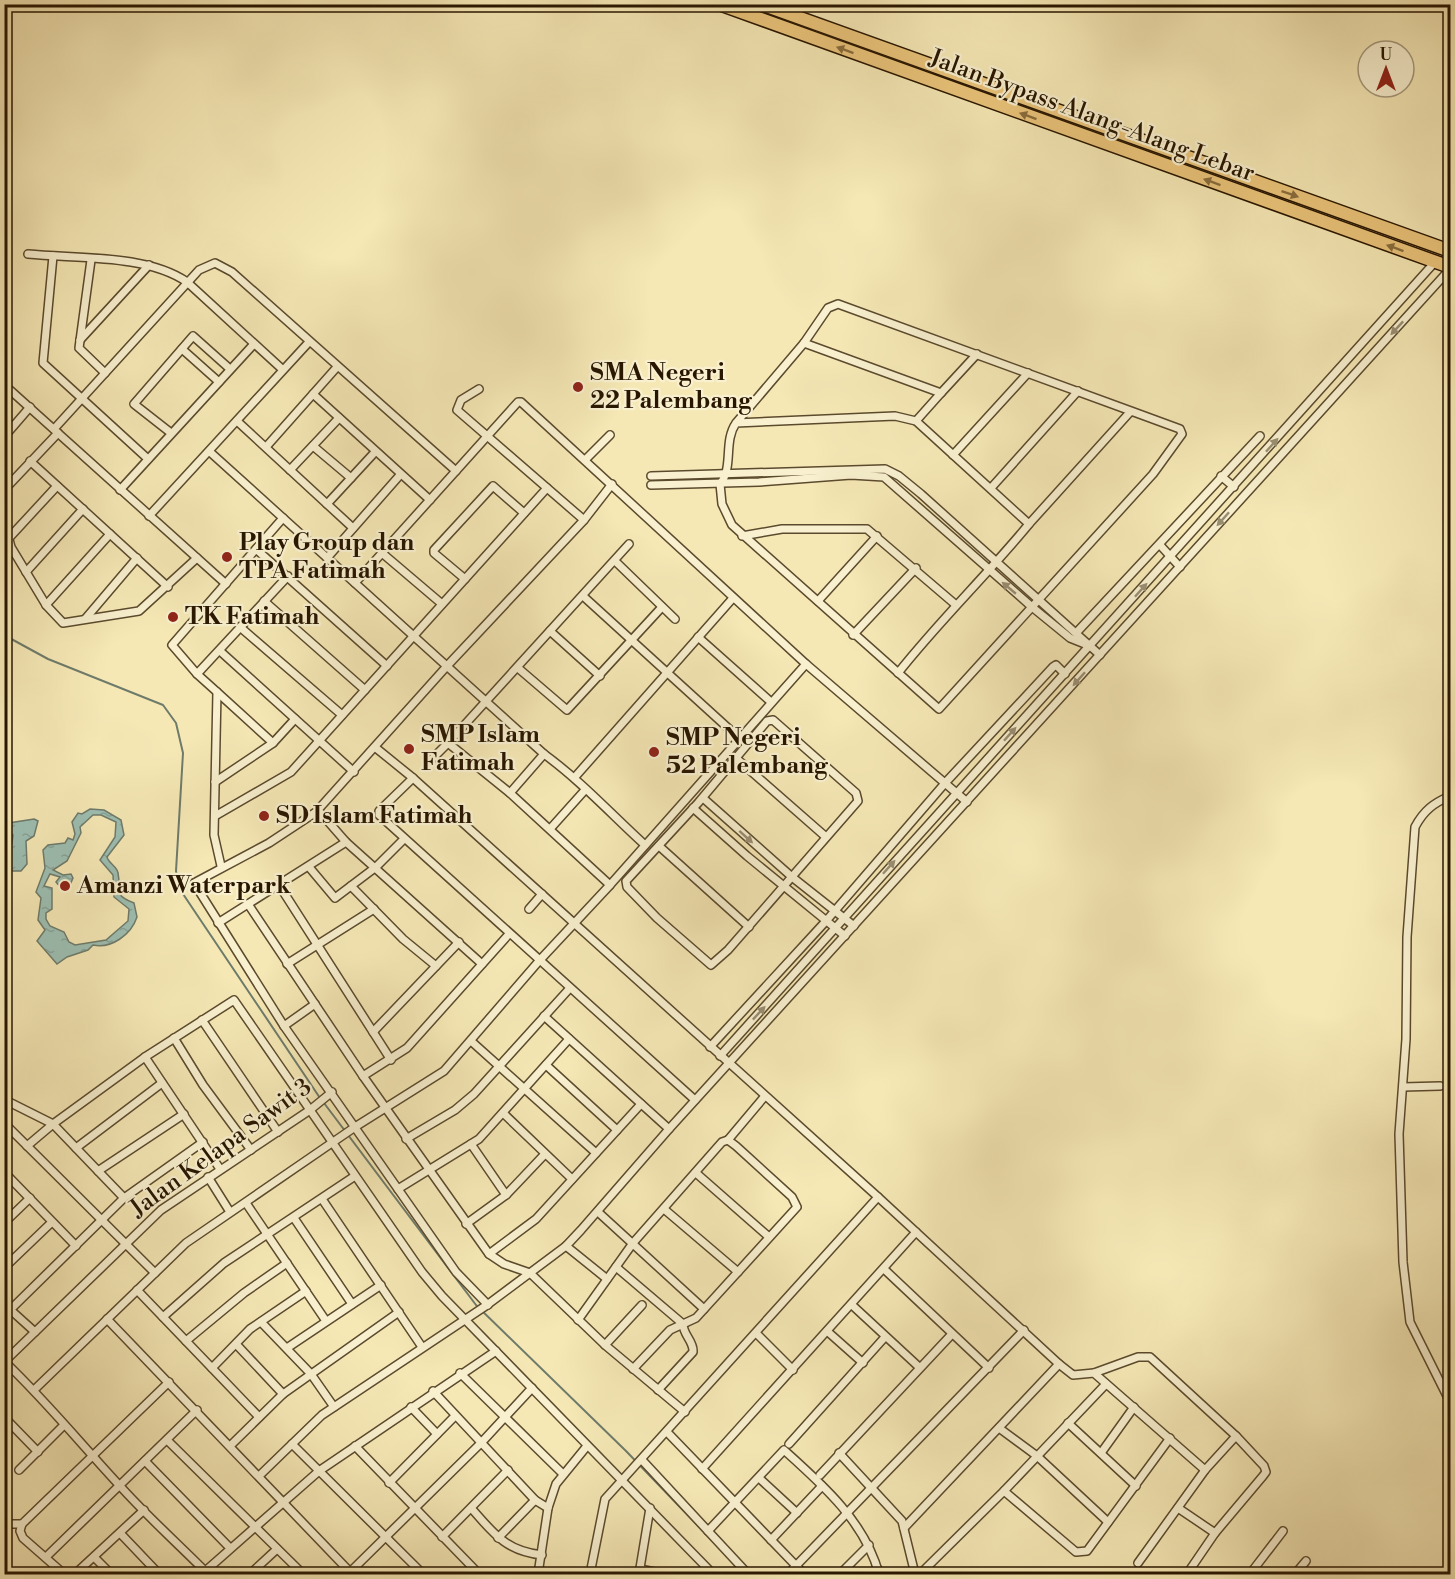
<svg xmlns="http://www.w3.org/2000/svg" width="1455" height="1579" viewBox="0 0 1455 1579" font-family="'Libre Bodoni',serif">
  <style>
    .water { fill: url(#water-ripples); stroke: #6e7b6b; stroke-width: 1.5; fill-rule: evenodd }
    .lines { fill: none; stroke-linecap: round; stroke-linejoin: round }
    .stream { stroke: #6e7b6b; stroke-width: 2 }
    .minor-casing { stroke: #5b4a2d; stroke-width: 10 }
    .trunk-casing { stroke: #281600; stroke-width: 15 }
    .minor { stroke: #f8f0cf; stroke-width: 7 }
    .trunk { stroke: #eac47a; stroke-width: 12 }
    .oneway { fill: #896d3d }
    .oneway2 { fill: #9a8e72 }
    .poi-dot { fill: #8f2418; stroke: #f8f0cf; stroke-width: 2 }
    .labels { text-anchor: middle; dominant-baseline: central; stroke-width: 4.5; stroke-linejoin: round; paint-order: stroke }
    .street-label { font-size: 24px; fill: #281600; stroke: #f8f0cf }
    .poi-label { font-size: 24px; font-weight: bold; fill: #281600; stroke: #f8f0cf; text-anchor: start }
  </style>
  <defs>
    <pattern id="water-ripples" width="26" height="14" patternUnits="userSpaceOnUse" patternTransform="scale(1.5)"><rect width="26" height="14" fill="#9dbfb3"/><path d="M2 4q2-2 4 0t4 0M15 11q2-2 4 0t4 0" fill="none" stroke="#87a398"/></pattern>
  </defs>
  <rect width="100%" height="100%" fill="#f5e8b5"/>
  <filter id="stains"><feTurbulence type="fractalNoise" baseFrequency=".00333" numOctaves="4"/><feColorMatrix values="0 0 0 0 .2 0 0 0 0 .09 0 0 0 0 .02 0 0 0 .5 -.17"/></filter>
  <radialGradient id="worn" r=".72"><stop offset=".6" stop-color="#630" stop-opacity="0"/><stop offset="1" stop-color="#630" stop-opacity=".3"/></radialGradient>
  <g class="water">
    <path d="M90,809L104,810L121,820L124,835L107,857C109,864 117,866 118,873C122,891 111,894 134,903L137,917C131,935 111,949 93,945L88,950L67,957L57,964L37,941L45,930L38,920L41,898L36,892L45,868L43,850L48,845L65,843L68,838L73,840L75,834L72,822L78,813L82,814ZM93,815H101L116,822L115,837L100,860L113,875L114,897L129,909L128,921L106,940L75,945L69,942L64,932L50,926L46,919V913L52,909V888L44,886L50,874L60,877L56,882L61,888L70,885L73,878L71,874L63,875L53,870L67,861L81,833L80,827Z"/>
    <path d="M34,819L38,821L34,836L26,841L27,864L21,871H12L5,867V850L12,843L13,835L9,830V823Z"/>
  </g>
  <g class="lines">
    <g class="stream">
      <path d="M4,635L48,659L163,705L176,723L183,753L176,871L179,888L320,1098"/>
      <path d="M324,1103L476,1305L626,1451L728,1557"/>
    </g>
    <defs>
      <g id="minor">
        <path d="M28,254C78,259 146,254 187,282L282,369"/>
        <path d="M53,256L43,363L148,459"/>
        <path d="M91,260L79,348L105,373"/>
        <path d="M80,340L149,265"/>
        <path d="M804,343L941,393L977,354"/>
        <path d="M182,349L219,382"/>
        <path d="M479,389L461,400L457,410L584,520"/>
        <path d="M10,390L226,584"/>
        <path d="M313,394L430,500"/>
        <path d="M237,421L353,528"/>
        <path d="M916,421L941,393"/>
        <path d="M736,423L895,416L916,421L1029,524L1131,411L838,304L828,308L804,343L736,423C723,442 734,467 720,484L722,504L732,525L939,709L1153,474L1182,434L1180,429L1131,411"/>
        <path d="M54,429L199,270L215,263L232,272L456,471"/>
        <path d="M171,433L134,404L193,336L230,369"/>
        <path d="M4,437L30,407"/>
        <path d="M313,446L351,478"/>
        <path d="M266,447L337,367"/>
        <path d="M210,452L544,754C581,781 612,815 645,845"/>
        <path d="M953,455L1028,373"/>
        <path d="M585,460L610,435"/>
        <path d="M30,461L168,587"/>
        <path d="M290,470L339,418"/>
        <path d="M651,476L885,469L899,476L921,494L1100,655"/>
        <path d="M1221,476L1234,487"/>
        <path d="M651,485L759,482L851,475L884,477L1032,607L1070,638L1090,646"/>
        <path d="M991,488L1078,391"/>
        <path d="M4,490L58,433"/>
        <path d="M120,490L253,345"/>
        <path d="M327,504L375,452"/>
        <path d="M149,516L309,342"/>
        <path d="M4,521L11,547L46,605L63,623L139,611L197,558"/>
        <path d="M742,536L782,529H867L956,605"/>
        <path d="M8,539L57,486"/>
        <path d="M1160,545L1180,567"/>
        <path d="M256,549L387,666"/>
        <path d="M382,553L442,604"/>
        <path d="M327,558L400,475"/>
        <path d="M615,561L675,619"/>
        <path d="M26,572L83,509"/>
        <path d="M465,579L434,553V550L493,486L524,513"/>
        <path d="M355,583L518,402H521L806,664L967,802"/>
        <path d="M583,596L739,738"/>
        <path d="M264,601L365,690"/>
        <path d="M818,601L877,536"/>
        <path d="M46,605L110,534"/>
        <path d="M86,618L137,558"/>
        <path d="M240,627L342,715"/>
        <path d="M550,631L600,676"/>
        <path d="M1077,632L1260,436"/>
        <path d="M853,635L916,568"/>
        <path d="M698,637L771,702"/>
        <path d="M220,651L354,772"/>
        <path d="M518,668L567,710L662,607"/>
        <path d="M898,673C939,621 987,575 1029,524"/>
        <path d="M197,674L288,576"/>
        <path d="M217,692L273,743"/>
        <path d="M773,720L856,793L858,801L728,950L711,965L657,918L627,887L626,881L698,803L767,721Z"/>
        <path d="M376,748L413,778L878,1197L1059,1364L1073,1375L1094,1373L1205,1470"/>
        <path d="M432,759L448,743"/>
        <path d="M737,759L826,837"/>
        <path d="M575,777L733,598"/>
        <path d="M413,778L379,811V815L695,1100"/>
        <path d="M215,782L273,743L295,719"/>
        <path d="M510,793L544,754"/>
        <path d="M1450,796C1434,803 1424,810 1415,827L1407,937L1406,1039L1399,1134L1403,1262L1410,1322L1450,1402"/>
        <path d="M703,798L792,877L854,926"/>
        <path d="M693,808L747,856L845,936"/>
        <path d="M318,810L346,842L482,964"/>
        <path d="M215,816L291,772L547,488"/>
        <path d="M550,829L585,790"/>
        <path d="M659,846L749,927"/>
        <path d="M221,866L214,835L217,692L197,674L172,645L283,518"/>
        <path d="M309,867L335,898L376,867L404,839"/>
        <path d="M279,885L391,1060"/>
        <path d="M610,885L510,793L448,743L629,544"/>
        <path d="M351,886L403,939L436,966"/>
        <path d="M248,904L363,1076L489,1254L504,1264L530,1273L605,1345L685,1412"/>
        <path d="M529,909L542,894"/>
        <path d="M218,923L346,842"/>
        <path d="M287,964L374,909"/>
        <path d="M544,1016L669,1129"/>
        <path d="M202,1020L278,1132"/>
        <path d="M284,1026L315,1004"/>
        <path d="M373,1032L459,942"/>
        <path d="M174,1038L203,1085L251,1150"/>
        <path d="M471,1041L596,1153"/>
        <path d="M710,1047L826,921L946,782L1053,667L1056,665L1065,674"/>
        <path d="M720,1056L1435,262"/>
        <path d="M145,1057L220,1169"/>
        <path d="M546,1065L617,1130"/>
        <path d="M363,1076L407,1048L509,934"/>
        <path d="M1403,1087L1440,1086"/>
        <path d="M4,1103L9,1102L53,1124L124,1198"/>
        <path d="M503,1113L572,1179"/>
        <path d="M4,1123L155,1273"/>
        <path d="M406,1139L455,1110L474,1094L570,988"/>
        <path d="M728,1140L765,1096"/>
        <path d="M471,1144L506,1195"/>
        <path d="M27,1146L53,1124L145,1057L234,1000L422,1272L442,1296L713,1574"/>
        <path d="M76,1148L162,1083"/>
        <path d="M98,1171L184,1114"/>
        <path d="M4,1172L76,1246"/>
        <path d="M696,1173L769,1237"/>
        <path d="M208,1177L230,1212"/>
        <path d="M398,1189L479,1139L569,1039"/>
        <path d="M322,1199L422,1347"/>
        <path d="M246,1203L326,1321"/>
        <path d="M664,1209L738,1272"/>
        <path d="M598,1212L704,1309"/>
        <path d="M294,1218L352,1304"/>
        <path d="M4,1223L30,1198"/>
        <path d="M466,1224L506,1195L544,1155"/>
        <path d="M566,1246L607,1279"/>
        <path d="M489,1254L536,1219L641,1104"/>
        <path d="M616,1267L683,1324C683,1335 694,1341 693,1352L658,1390"/>
        <path d="M4,1268L52,1222"/>
        <path d="M884,1269L989,1368"/>
        <path d="M137,1290L259,1417"/>
        <path d="M4,1304L35,1332"/>
        <path d="M488,1305L456,1272L284,1026L194,883L269,843L316,812L447,666L584,520L612,484"/>
        <path d="M852,1305L919,1367"/>
        <path d="M11,1309L124,1198L203,1142"/>
        <path d="M163,1317L224,1263L355,1176"/>
        <path d="M107,1319L352,1574"/>
        <path d="M578,1320L633,1243L722,1142L728,1140L736,1146L792,1197L797,1207L696,1318L670,1330L633,1369"/>
        <path d="M261,1322L311,1374L334,1407"/>
        <path d="M827,1331L863,1363"/>
        <path d="M756,1333L793,1370"/>
        <path d="M186,1341L244,1293L287,1263"/>
        <path d="M236,1344L283,1394"/>
        <path d="M605,1345L642,1305"/>
        <path d="M287,1348L381,1285"/>
        <path d="M212,1368L250,1329L306,1291"/>
        <path d="M460,1373L562,1473"/>
        <path d="M1094,1373L1138,1357H1150L1236,1436L1264,1466L1266,1472L1263,1476L1215,1533L1187,1574"/>
        <path d="M34,1390L186,1243L355,1127L444,1071L539,961L610,885L806,664"/>
        <path d="M433,1391L535,1500L548,1508"/>
        <path d="M411,1407L437,1434"/>
        <path d="M4,1417L38,1452"/>
        <path d="M1068,1423L1136,1486"/>
        <path d="M999,1428L1037,1456L1108,1522"/>
        <path d="M667,1432L804,1574"/>
        <path d="M167,1440L303,1574"/>
        <path d="M292,1444L423,1574"/>
        <path d="M789,1444L885,1337"/>
        <path d="M230,1446L283,1394L399,1312"/>
        <path d="M355,1446L479,1574"/>
        <path d="M839,1453L902,1521L915,1574"/>
        <path d="M1101,1453L1134,1407"/>
        <path d="M642,1460L748,1574"/>
        <path d="M145,1461L230,1548"/>
        <path d="M702,1469L916,1232"/>
        <path d="M19,1470L64,1425"/>
        <path d="M820,1475L952,1334"/>
        <path d="M259,1476L322,1415L487,1305L566,1246L581,1230L669,1129L1450,269"/>
        <path d="M759,1478L797,1513"/>
        <path d="M389,1483L455,1416"/>
        <path d="M1004,1491L1076,1552L1087,1551L1170,1438"/>
        <path d="M1178,1508L1215,1533"/>
        <path d="M472,1509C494,1534 506,1551 542,1555"/>
        <path d="M4,1524H22"/>
        <path d="M904,1528L1059,1364"/>
        <path d="M708,1531L784,1450C823,1485 865,1522 879,1574"/>
        <path d="M120,1533L159,1574"/>
        <path d="M442,1537L508,1470"/>
        <path d="M498,1538L535,1500"/>
        <path d="M771,1540L822,1486"/>
        <path d="M46,1557L197,1410"/>
        <path d="M94,1557L111,1574"/>
        <path d="M1138,1563L1205,1470L1236,1436"/>
        <path d="M640,1569L664,1574"/>
        <path d="M205,1571C177,1543 147,1516 120,1486C81,1444 46,1401 5,1362H4L161,1210L310,1110L332,1092"/>
        <path d="M64,1574L23,1538L20,1531L22,1524L169,1382"/>
        <path d="M75,1574L144,1510"/>
        <path d="M202,1574L319,1471L496,1351"/>
        <path d="M250,1574L277,1549"/>
        <path d="M348,1574L481,1443L532,1388"/>
        <path d="M538,1574L548,1508L556,1484L587,1446"/>
        <path d="M590,1574L605,1499L878,1197"/>
        <path d="M639,1574L650,1508"/>
        <path d="M788,1574L1024,1330"/>
        <path d="M840,1574L869,1545"/>
        <path d="M868,1574L878,1569"/>
        <path d="M920,1574L1004,1491L1106,1384"/>
        <path d="M1250,1574L1283,1531"/>
        <path d="M1295,1574L1306,1561"/>
      </g>
      <g id="trunk">
        <path d="M719,4L1450,267"/>
        <path d="M761,4L1450,251"/>
      </g>
    </defs>
    <use href="#minor" class="minor-casing"/>
    <use href="#trunk" class="trunk-casing"/>
    <use href="#minor" class="minor"/>
    <use href="#trunk" class="trunk"/>
  </g>
  <defs><path id="oneway-solid" d="M-6-.8H1V-3.2L6.5 0L1 3.2V.8H-6Z" transform="scale(1.5)"/></defs>
  <g class="oneway">
    <use href="#oneway-solid" transform="translate(845 50) rotate(-160)"/>
    <use href="#oneway-solid" transform="translate(1028 116) rotate(-160)"/>
    <use href="#oneway-solid" transform="translate(1212 182) rotate(-160)"/>
    <use href="#oneway-solid" transform="translate(1290 194) rotate(19)"/>
    <use href="#oneway-solid" transform="translate(1395 248) rotate(-160)"/>
  </g>
  <g class="oneway2">
    <use href="#oneway-solid" transform="translate(1397 328) rotate(133)"/>
    <use href="#oneway-solid" transform="translate(1272 445) rotate(-48)"/>
    <use href="#oneway-solid" transform="translate(1223 519) rotate(132)"/>
    <use href="#oneway-solid" transform="translate(1009 588) rotate(-140)"/>
    <use href="#oneway-solid" transform="translate(1141 590) rotate(-48)"/>
    <use href="#oneway-solid" transform="translate(1079 679) rotate(132)"/>
    <use href="#oneway-solid" transform="translate(1010 734) rotate(-48)"/>
    <use href="#oneway-solid" transform="translate(746 837) rotate(42)"/>
    <use href="#oneway-solid" transform="translate(889 867) rotate(-48)"/>
    <use href="#oneway-solid" transform="translate(759 1013) rotate(-47)"/>
  </g>
  <g class="poi-dot">
    <circle cx="578" cy="387" r="6"/>
    <circle cx="227" cy="557" r="6"/>
    <circle cx="173" cy="617" r="6"/>
    <circle cx="409" cy="749" r="6"/>
    <circle cx="654" cy="752" r="6"/>
    <circle cx="264" cy="816" r="6"/>
    <circle cx="65" cy="886" r="6"/>
  </g>
  <g class="labels">
    <g class="street-label">
      <text transform="translate(1092 116) rotate(20)">Jalan Bypass Alang-Alang Lebar</text>
      <text transform="translate(221 1148) rotate(-36)">Jalan Kelapa Sawit 3</text>
    </g>
    <g class="poi-label">
      <text x="590" y="373">SMA Negeri<tspan x="590" dy="28">22 Palembang</tspan></text>
      <text x="239" y="543">Play Group dan<tspan x="239" dy="28">TPA Fatimah</tspan></text>
      <text x="185" y="617">TK Fatimah</text>
      <text x="421" y="735">SMP Islam<tspan x="421" dy="28">Fatimah</tspan></text>
      <text x="666" y="738">SMP Negeri<tspan x="666" dy="28">52 Palembang</tspan></text>
      <text x="276" y="816">SD Islam Fatimah</text>
      <text x="77" y="886">Amanzi Waterpark</text>
    </g>
  </g>
  <rect width="1455" height="1579" fill="none" stroke="#f5e8b5" stroke-width="24"/>
  <rect x="6" y="6" width="1443" height="1567" fill="none" stroke="#281600" stroke-width="3"/>
  <rect x="12" y="12" width="1431" height="1555" fill="none" stroke="#281600" stroke-width="1.5"/>
  <g transform="translate(1386 69)"><circle r="28" fill="#f8f0cf" stroke="#a5997c" stroke-width="1.5"/>
  <path d="M0-4.5L10 22L0 15L-10 22Z" fill="#8f2418"/>
  <text y="-9" font-size="16" font-weight="bold" text-anchor="middle" fill="#281600">U</text>
  </g>
  <rect width="100%" height="100%" filter="url(#stains)"/>
  <rect width="100%" height="100%" fill="url(#worn)"/>
</svg>
